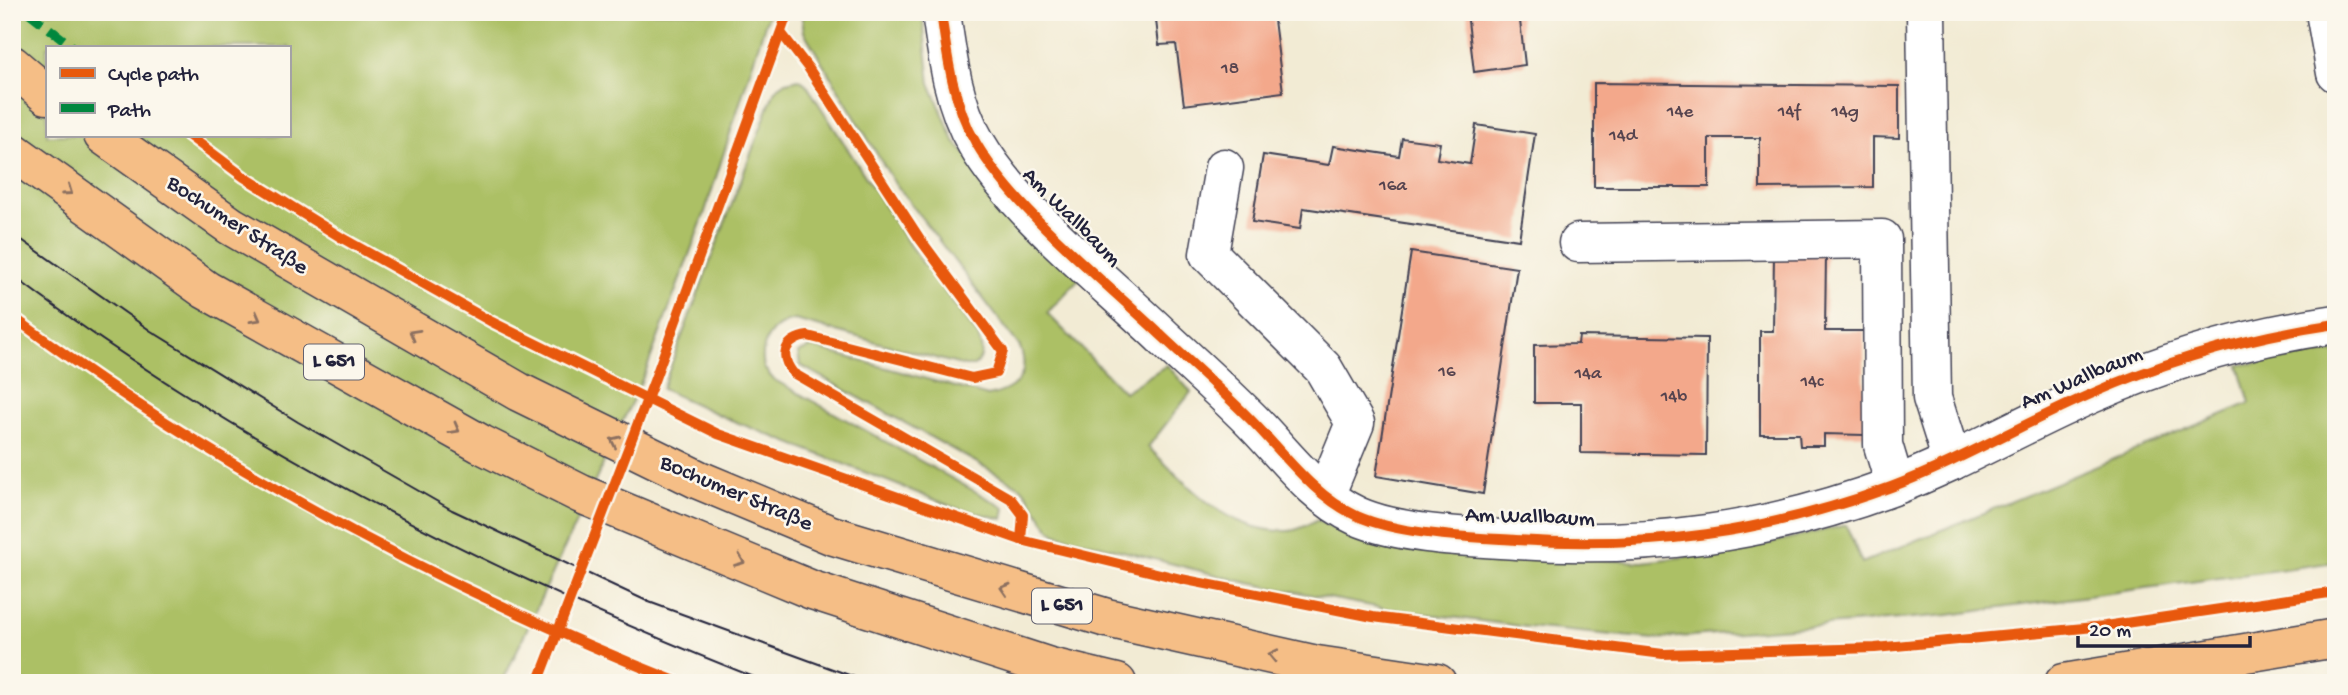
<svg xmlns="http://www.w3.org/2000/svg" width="2348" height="695" viewBox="0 0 2348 695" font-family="'Gochi Hand',sans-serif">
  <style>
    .green { fill: #acc065; stroke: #677150; stroke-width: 2; fill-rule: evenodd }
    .building { fill: #f3a88b }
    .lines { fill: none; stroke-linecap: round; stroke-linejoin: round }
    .minor-casing { stroke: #414052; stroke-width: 41 }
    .major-casing { stroke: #414052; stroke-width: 41 }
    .minor { stroke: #fff; stroke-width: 38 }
    .major { stroke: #f5be86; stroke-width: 38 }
    .tram { stroke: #22223b; stroke-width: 2 }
    .quiet { stroke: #00873e; stroke-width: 9; stroke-dasharray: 18 9; stroke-linecap: butt }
    .cycleway-casing { stroke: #fbf7ec; stroke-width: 15 }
    .cycleway { stroke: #e8590c; stroke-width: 10 }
    .oneway { stroke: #8c7060 }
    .labels { text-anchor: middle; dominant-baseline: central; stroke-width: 5; stroke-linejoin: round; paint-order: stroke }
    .number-label { font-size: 19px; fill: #56444f }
    .shield { fill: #fbf7ec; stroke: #636270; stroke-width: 2 }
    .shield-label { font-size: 21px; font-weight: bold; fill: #22223b }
    .street-label { font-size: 23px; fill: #22223b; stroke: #fbf7ec }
  </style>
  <rect width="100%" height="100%" fill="#fbf7ec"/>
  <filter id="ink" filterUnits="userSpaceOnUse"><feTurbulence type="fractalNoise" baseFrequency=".0143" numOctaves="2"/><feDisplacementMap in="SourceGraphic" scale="14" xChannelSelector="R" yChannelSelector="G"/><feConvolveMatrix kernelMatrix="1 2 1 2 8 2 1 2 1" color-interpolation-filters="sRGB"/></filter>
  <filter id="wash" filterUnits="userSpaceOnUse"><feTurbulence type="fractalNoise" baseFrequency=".00686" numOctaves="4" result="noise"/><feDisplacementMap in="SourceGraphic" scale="28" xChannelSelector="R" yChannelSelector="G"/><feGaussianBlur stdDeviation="1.57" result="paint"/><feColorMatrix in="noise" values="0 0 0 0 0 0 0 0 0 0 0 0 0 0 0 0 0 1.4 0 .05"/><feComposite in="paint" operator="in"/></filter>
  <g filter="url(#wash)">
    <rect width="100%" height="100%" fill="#f2ebd4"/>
    <g class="green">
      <path d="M12,12H769L704,215L645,373L502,683H12ZM47,47H289V135H47Z"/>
      <path d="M801,12H922L930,83L954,141L1079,279L1047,313L1124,392L1167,365L1191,392L1148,447C1188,485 1227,533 1288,531C1298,531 1309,524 1318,520L1350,537L1422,550L1642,562L1741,550L1846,525L1862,563L2250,403L2239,365L2336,352V562L1949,615L1654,639L1527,627L1382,608L1248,583L1056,534C1039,521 1036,502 1021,487L800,365L798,353L811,347L988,396C1015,390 1031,377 1020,347L892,179L804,32Z"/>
      <path d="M799,79L806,84L910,246L978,336C982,348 985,357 974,366H965L795,320C771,324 759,344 764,368L773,379L1005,508L1003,519L956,508L726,418L662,389L775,90L786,82Z"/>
    </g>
    <g id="blocks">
      <g class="building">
        <path d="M1155,12H1273L1283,92L1184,105L1176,44L1159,45Z"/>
        <path d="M1467,12H1519L1525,65L1474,72Z"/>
        <path d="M1594,83L1899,86V138L1873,137V187L1760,188V138H1709V187H1594Z"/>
        <path d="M1476,125L1535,134L1519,240L1303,208L1300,229L1252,222L1263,155L1329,165L1333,146L1399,156L1402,138L1440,143L1437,159L1470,164Z"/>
        <path d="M1411,252L1517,268L1483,494L1376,476Z"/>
        <path d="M1774,254H1826L1825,331H1864V435L1824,434V446H1800L1799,434H1760V331H1773Z"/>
        <path d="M1579,336L1707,338L1706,455L1581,453V403H1534V345L1578,344Z"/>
      </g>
    </g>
  </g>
  <g filter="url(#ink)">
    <use href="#blocks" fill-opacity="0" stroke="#414052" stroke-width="2"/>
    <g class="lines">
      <defs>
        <g id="minor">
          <path d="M941,12C947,56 953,104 976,143C1016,212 1105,281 1164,338C1193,365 1222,391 1250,419C1283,452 1313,496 1357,516C1400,535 1468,537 1516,540C1649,549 1766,533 1891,487C1960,461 2024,423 2091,394C2168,360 2253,336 2336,324"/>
          <path d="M1926,12L1932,398L1952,461"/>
          <path d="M2325,12L2336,73"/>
          <path d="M1224,168L1209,254L1323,368L1355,423L1325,496"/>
          <path d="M1578,243L1882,239L1883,445L1895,485"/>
        </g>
        <g id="major">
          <path d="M12,65L47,95"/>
          <path d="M103,135L231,226L519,392L699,480L831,535L1107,618L1317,665L1437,683"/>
          <path d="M12,151L206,290L481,444L581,494L812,590L1050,667L1117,683"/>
          <path d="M2064,683L2336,638"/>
        </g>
      </defs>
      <use href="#minor" class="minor-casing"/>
      <use href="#major" class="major-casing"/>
      <use href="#minor" class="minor"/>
      <use href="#major" class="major"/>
      <g class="tram">
        <path d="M12,233L151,331L298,422L452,510L649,602L871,683"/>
        <path d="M12,275C241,448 502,579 769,683"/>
      </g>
      <path class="quiet" d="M28,12L73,47"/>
      <defs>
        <g id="cycleway">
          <path d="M941,12C947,56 953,104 976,143C1016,212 1105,281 1164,338C1193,365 1222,391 1250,419C1283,452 1313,496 1357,516C1400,535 1468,537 1516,540C1649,549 1766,533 1891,487C1960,461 2024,423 2091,394C2168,360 2253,336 2336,324"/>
          <path d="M782,34L809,69L920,239L1003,351L996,373L972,378L808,336C786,339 778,354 793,373L1011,499L1023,515L1021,540"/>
          <path d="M188,135L244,177L342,238L490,321L718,434L1021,540L1181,579L1373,617L1663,654L1875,648L2105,626L2336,592"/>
          <path d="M12,316C217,469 443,588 680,683"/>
          <path d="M538,683L654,381L788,12"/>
        </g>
      </defs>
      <use href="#cycleway" class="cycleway-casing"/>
      <use href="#cycleway" class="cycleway"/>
    </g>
    <defs><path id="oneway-chevron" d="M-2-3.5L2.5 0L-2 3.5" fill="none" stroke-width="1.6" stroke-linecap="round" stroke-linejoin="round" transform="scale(1.75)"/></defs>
    <g class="oneway">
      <use href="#oneway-chevron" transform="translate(68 191) rotate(35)"/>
      <use href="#oneway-chevron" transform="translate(256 318) rotate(29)"/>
      <use href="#oneway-chevron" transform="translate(414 334) rotate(-151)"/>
      <use href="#oneway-chevron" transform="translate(455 429) rotate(29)"/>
      <use href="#oneway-chevron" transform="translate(615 441) rotate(-155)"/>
      <use href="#oneway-chevron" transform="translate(740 561) rotate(22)"/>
      <use href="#oneway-chevron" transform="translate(1005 589) rotate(-163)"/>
      <use href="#oneway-chevron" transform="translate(1273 655) rotate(-167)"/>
    </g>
  </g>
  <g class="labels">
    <g class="number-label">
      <text x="1230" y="69">18</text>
      <text x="1680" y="112">14e</text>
      <text x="1789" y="112">14f</text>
      <text x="1845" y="112">14g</text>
      <text x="1623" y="136">14d</text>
      <text x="1393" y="186">16a</text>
      <text x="1447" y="372">16</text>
      <text x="1588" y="374">14a</text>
      <text x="1812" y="382">14c</text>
      <text x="1674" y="397">14b</text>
    </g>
    <g class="shield">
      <rect x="304" y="344.5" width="60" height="35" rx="5"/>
      <rect x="1032" y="588.5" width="60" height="35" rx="5"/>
    </g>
    <g class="shield-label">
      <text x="334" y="362">L 651</text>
      <text x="1062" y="606">L 651</text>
    </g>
    <g class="street-label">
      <text transform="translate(1071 218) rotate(45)">Am Wallbaum</text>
      <text transform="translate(237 226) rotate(33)">Bochumer Straße</text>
      <text transform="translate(2082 379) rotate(-23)">Am Wallbaum</text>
      <text transform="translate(736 494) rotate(23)">Bochumer Straße</text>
      <text transform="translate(1530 518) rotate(2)">Am Wallbaum</text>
    </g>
  </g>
  <rect width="2348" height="695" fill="none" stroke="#fbf7ec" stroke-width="42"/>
  <rect x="46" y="46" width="245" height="91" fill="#fbf7ec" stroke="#a4a2a5" stroke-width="2"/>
  <rect x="60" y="68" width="35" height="10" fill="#e8590c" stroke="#a4a2a5" stroke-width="2"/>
  <text x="108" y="80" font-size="21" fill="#22223b">Cycle path</text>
  <rect x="60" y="103" width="35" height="10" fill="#00873e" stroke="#a4a2a5" stroke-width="2"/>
  <text x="108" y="116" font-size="21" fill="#22223b">Path</text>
  <path d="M2078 636v10h172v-10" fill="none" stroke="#22223b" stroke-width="3.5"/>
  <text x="2089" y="636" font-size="21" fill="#22223b" stroke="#fbf7ec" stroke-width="5" paint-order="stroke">20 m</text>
</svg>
